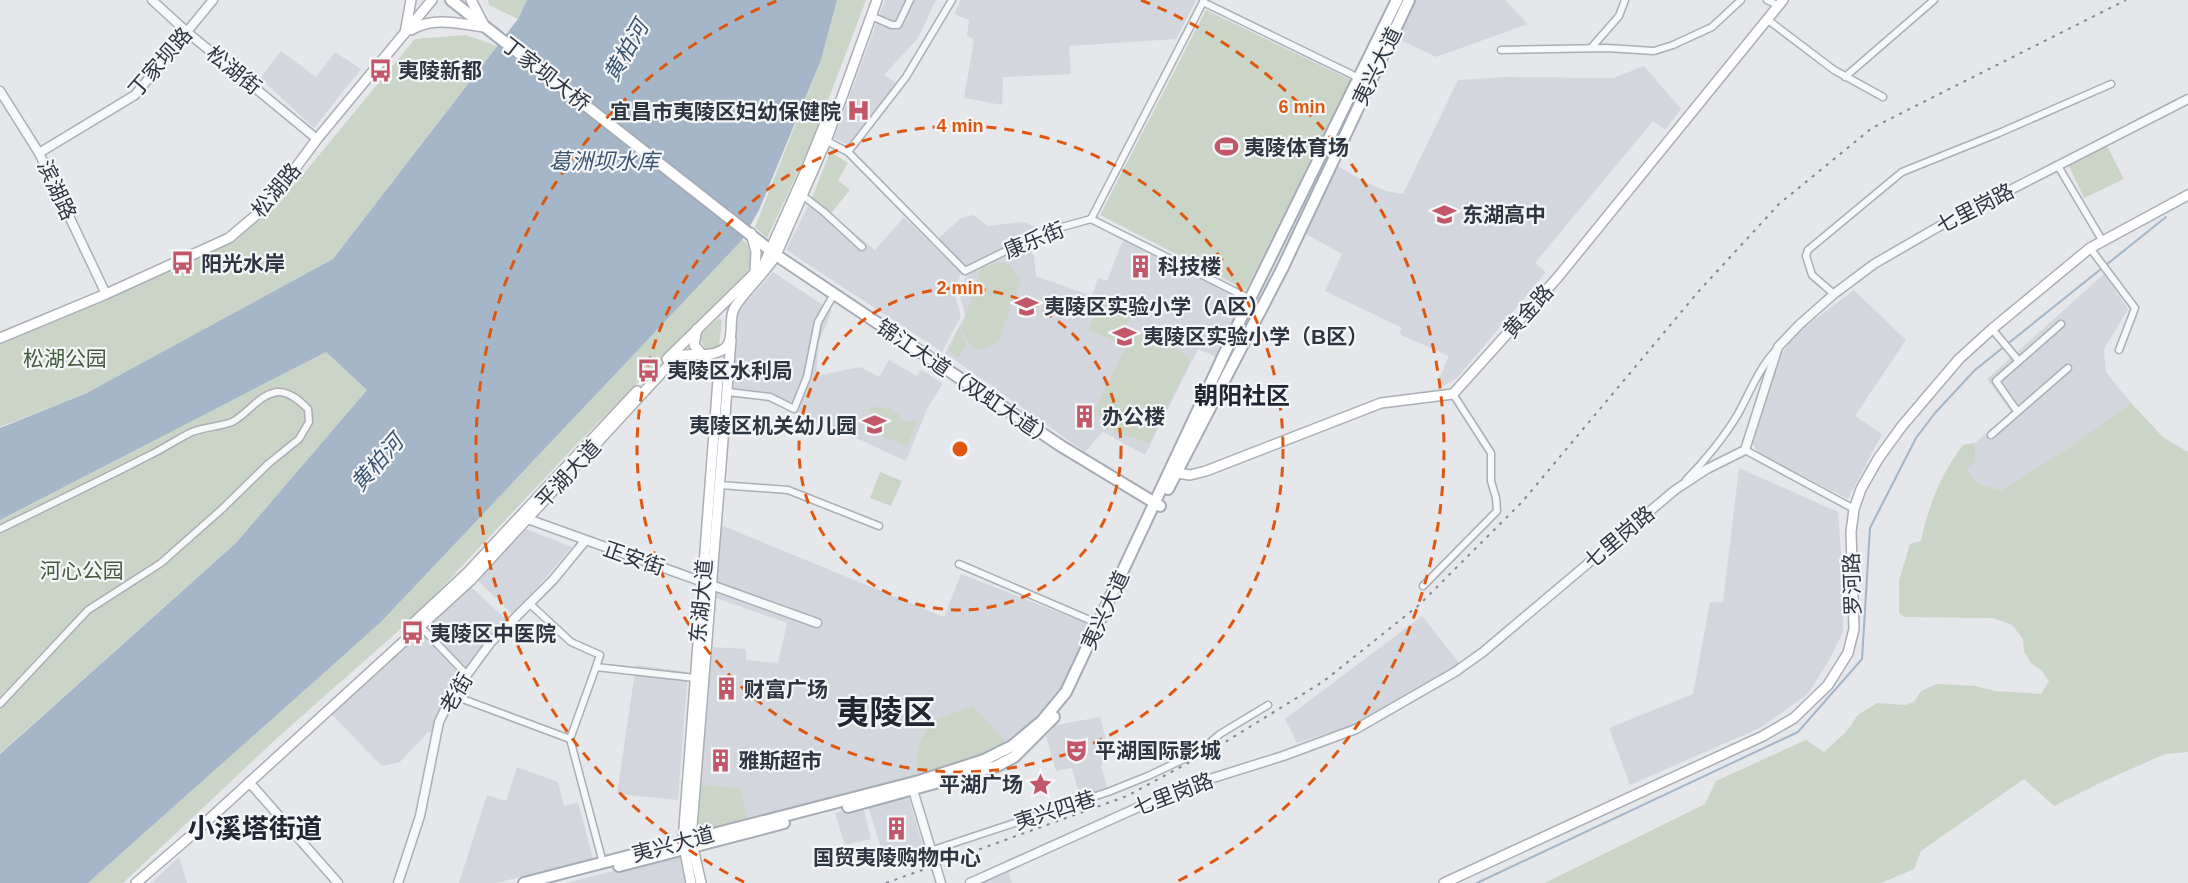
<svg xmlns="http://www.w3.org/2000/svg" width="2188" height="883" viewBox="0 0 2188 883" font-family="Arial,'Noto Sans SC',sans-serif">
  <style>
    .built { fill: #d3d7dd }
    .green { fill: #cad4c7 }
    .water { fill: #a4b6c7 }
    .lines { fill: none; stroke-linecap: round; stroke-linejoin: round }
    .stream { stroke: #a4b6c7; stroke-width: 2 }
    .minor-casing { stroke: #aaaeb5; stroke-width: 9 }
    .tertiary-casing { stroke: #aaaeb5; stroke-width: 11 }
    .secondary-casing { stroke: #aaaeb5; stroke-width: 12 }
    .primary-casing { stroke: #a5acb6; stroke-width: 14 }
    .minor { stroke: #f7f8fa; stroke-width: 6 }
    .tertiary { stroke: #f7f8fa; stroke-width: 8 }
    .secondary { stroke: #fff; stroke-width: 9 }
    .primary { stroke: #fff; stroke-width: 10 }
    .rail { stroke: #7f8893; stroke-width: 2; stroke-dasharray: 3 6; stroke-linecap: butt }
    .ring { fill: none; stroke: #df570f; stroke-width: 3; stroke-dasharray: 10 8 }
    .labels { text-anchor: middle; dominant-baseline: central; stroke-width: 4.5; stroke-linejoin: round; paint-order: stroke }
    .street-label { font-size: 21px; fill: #2e3642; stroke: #f4f6f8 }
    .poi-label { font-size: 21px; font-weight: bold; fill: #2e3642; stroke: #f4f6f8; text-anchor: start }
    .park-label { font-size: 21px; fill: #435c3c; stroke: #f4f6f8 }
    .water-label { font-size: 22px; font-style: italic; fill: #3b5572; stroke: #f4f6f8 }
    .quarter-label { font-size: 24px; font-weight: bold; fill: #202733; stroke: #f4f6f8 }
    .district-label { font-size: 27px; font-weight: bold; fill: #202733; stroke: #f4f6f8 }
    .town-label { font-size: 33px; font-weight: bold; fill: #202733; stroke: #f4f6f8 }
    .centre { fill: #df570f; stroke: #f4f6f8; stroke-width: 3 }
    .ring-label { font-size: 18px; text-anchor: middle; font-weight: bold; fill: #df570f; stroke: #f4f6f8; stroke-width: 4.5; stroke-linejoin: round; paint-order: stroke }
  </style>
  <rect width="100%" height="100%" fill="#e5e7eb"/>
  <g class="built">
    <path d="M885,0H936L918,38L884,75L896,83L848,145L834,138Z"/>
    <path d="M961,0H1196L1176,39L1069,46L1071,74L1003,77L1002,105L964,98L974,39L967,36L969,20L954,14Z"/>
    <path d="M1415,0H1505L1528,24L1436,57L1396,38Z"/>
    <path d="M281,51L316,77L335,52L361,69L314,128L260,78Z"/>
    <path d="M1644,66L1681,109L1665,130L1653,121L1535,263L1546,272L1457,378L1444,386L1438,381L1449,356L1399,334L1402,328L1325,291L1342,254L1304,233L1336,165L1365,182L1386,191L1403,194L1458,80L1506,77L1613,78Z"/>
    <path d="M812,198L875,250L904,217L961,273L954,292L961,316L942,352L786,250Z"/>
    <path d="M973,215L988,226L1023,222L1042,229L965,267L938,239L961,218Z"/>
    <path d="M1123,240L1242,299L1216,357L1198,349L1145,455L1103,432L1085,452L945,353L965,315L959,292L967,273L1028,242L1034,257L1036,276L1092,296L1098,278L1107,281Z"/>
    <path d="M773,272L832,311L819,341L816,376L860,367L879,377L889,360L917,376L921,369L943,384L928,407L906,461L802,413L792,411L767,400L732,398L736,313Z"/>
    <path d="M2104,274L2128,309L2104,349L2106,372L2131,403L2071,446L2001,490L1979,484L1965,469L1976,461L1975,443L2011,412L1987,379Z"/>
    <path d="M1854,290L1906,340L1855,416L1882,434L1848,499L1758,453L1752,442L1781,354L1798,332Z"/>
    <path d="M1739,468L1838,512L1844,591L1843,632L1829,660L1808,694L1760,728L1630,785L1609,728L1693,694L1710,602H1723Z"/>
    <path d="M721,525L944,617L961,574L1091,625L1062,686L1041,715L1008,744L924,776L748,820L699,785L711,647L746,649V660L778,663L787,623L716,598Z"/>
    <path d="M523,528L572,547L513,615L478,581Z"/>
    <path d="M471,587L508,621L466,670L426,629Z"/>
    <path d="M1422,616L1460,664L1388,710L1361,723L1297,743L1285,719Z"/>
    <path d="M422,632L462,675L435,733L428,732L400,762L382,766L331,714Z"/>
    <path d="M636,665L688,672L678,800L617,794Z"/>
    <path d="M1100,717L1108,747L1101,767L1108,789L1080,797L1072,768L1056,771L1046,736L1056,725Z"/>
    <path d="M517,767L558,782L564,806L578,802L593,859L496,883H459L487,795L506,801Z"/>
    <path d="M908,795L924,849L885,861L868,806Z"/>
    <path d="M863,806L871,839L845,845L835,813Z"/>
    <path d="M679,854L686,883H566Z"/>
    <path d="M179,857L187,883H151Z"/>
    <path d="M1008,871L1012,883H980Z"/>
  </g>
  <g class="green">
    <path d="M488,0H527L518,19L489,5Z"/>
    <path d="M837,0H866L815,135L767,238L755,227L821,60Z"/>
    <path d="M1206,10L1351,80L1246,290L1100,215Z"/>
    <path d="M466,35L497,46L333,259L92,391L0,427V342L232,243L276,207L415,39Z"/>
    <path d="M2107,146L2124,179L2084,198L2068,164Z"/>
    <path d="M830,152L848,163L838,180L850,190L831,213L812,198Z"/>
    <path d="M742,240L747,243L753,262L747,273L574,447L414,617L276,739L123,883H88L381,622Z"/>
    <path d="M1000,262L1010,265L1021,280L998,342L982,350L970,346L961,330L982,267Z"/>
    <path d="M1101,303L1131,317L1118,343L1088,329Z"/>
    <path d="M719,318L722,321L719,346L711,351L704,347L700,338L702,333Z"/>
    <path d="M959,329L967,345L958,358L949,351Z"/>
    <path d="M1133,333L1164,339L1191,360L1149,443L1113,431L1094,411Z"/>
    <path d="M326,352L367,390L236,543L0,753V520Z"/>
    <path d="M2131,403L2163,437L2188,452V752L2165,754L2106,780L2054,806L2024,779L1921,851L1914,869L1881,883H1545L1705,804L1716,781L1806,740L1824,752L1846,732L1858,715L1877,703L1905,705L1914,702L1921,691L1937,684L1975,686L1995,691L2041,694L2049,681L2041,670L2032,664L2024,652L2023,639L2012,625L1993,618L1904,617L1899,612V581L1910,544L1921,541C1928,506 1941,474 1963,445L1975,443L1976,461L1966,469L1979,484L2001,490L2071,446Z"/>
    <path d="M869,407L892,408V413H900V421H918L907,446L882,436L881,426H868Z"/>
    <path d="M880,472L902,481L891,506L870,498Z"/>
    <path d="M972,706L1008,744L979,758L924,776L916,761L920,741L932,721Z"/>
    <path d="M699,785L740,788L748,820L695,833Z"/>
  </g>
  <path class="water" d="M527,0H837L821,60L759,210L742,240L381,622L88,883H0V754L236,543L367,390L326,352L0,520V428L87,393L333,259L518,19Z"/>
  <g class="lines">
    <path class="stream" d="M1477,883L1798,732L1862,659L1870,528L1916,438L1935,413L1975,370L2166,217"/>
    <defs>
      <g id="minor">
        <path d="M1767,0L1779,6"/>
        <path d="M1203,2L1359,78"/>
        <path d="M871,16L892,25H898L910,0"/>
        <path d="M1768,20L1834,70L1883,97"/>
        <path d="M1591,48L1619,16L1625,0"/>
        <path d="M1501,50L1607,48L1654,51L1673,45L1712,27L1741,0"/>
        <path d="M1845,77L1934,0"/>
        <path d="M823,139L848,152L965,271L1044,232L1091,219L1250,299"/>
        <path d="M848,152L906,77L952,0"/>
        <path d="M2058,166L2102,240"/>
        <path d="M802,195L824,212L862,247"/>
        <path d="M1091,219L1204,0"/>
        <path d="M2090,248L2135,308L2119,350"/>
        <path d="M1834,294L1812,275L1806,256L1808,250L1902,172L1999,133L2111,84"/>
        <path d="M1992,329L2018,360"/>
        <path d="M728,392L770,397L794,409L807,377L818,322L834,294"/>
        <path d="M2017,411L1996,381L2061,324"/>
        <path d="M1991,435L2068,368"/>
        <path d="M1745,450L1854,509"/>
        <path d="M1686,480C1704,462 1725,436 1738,414C1750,392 1758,370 1775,351"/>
        <path d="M720,485L788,490L879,526"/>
        <path d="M0,529C49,505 99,481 148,456C163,449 177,439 192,432C204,427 219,427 232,422C248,414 258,395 277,392C289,391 300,401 308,409L309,422L299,439L268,464L222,509L161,563L88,610L0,704"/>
        <path d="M959,564L1099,624"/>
        <path d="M1423,586L1497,511L1496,498L1491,481V453L1453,394"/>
        <path d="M530,604L571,642L600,655L596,667"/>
        <path d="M420,626L467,675"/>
        <path d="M452,695L570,739L603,863"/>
        <path d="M570,739L596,667L695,678"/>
        <path d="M930,851L1108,792L1148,776L1199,752L1220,734L1268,705"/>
      </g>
      <g id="tertiary">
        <path d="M152,0L187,32L317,139"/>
        <path d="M0,91L39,153L106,294"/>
        <path d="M39,153L135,95L213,0"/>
        <path d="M522,517L817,623"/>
        <path d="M249,782L338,883"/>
        <path d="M913,790L941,883"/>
        <path d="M398,883L420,816L439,722L452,695L491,642L553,580L585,541"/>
        <path d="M970,883L1181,788L1283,756L1356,729L1455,672L1483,652L1675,490L1707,469L1745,450L1778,347L1799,325L1834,294L1874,264L1938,227L2188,99"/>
      </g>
      <g id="secondary">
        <path d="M471,0L484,25"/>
        <path d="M411,30C434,16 460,24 485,27"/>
        <path d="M405,33L411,0"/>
        <path d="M751,233L756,252L755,272"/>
        <path d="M0,338L106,294L229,238L268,205L317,139L432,0"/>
        <path d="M667,359L764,264L806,170L832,106"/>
        <path d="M1177,473L1190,475L1206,471L1381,403L1453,394L1558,277L1783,0"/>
        <path d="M407,629L467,573L637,391"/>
        <path d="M136,883L194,833L471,580L676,357C689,351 705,358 718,352C737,345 728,327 733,311C736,300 767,271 776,255L826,141L877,0"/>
        <path d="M691,883L683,841L718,380L710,364L694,345L697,329"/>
        <path d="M701,883L691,839L731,340"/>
        <path d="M1444,883L1763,736L1794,718L1828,685L1848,653L1854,629L1851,532L1854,509L1861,489L1878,459L1902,426L1959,359L1992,329L2090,248L2188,195"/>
      </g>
      <g id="primary">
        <path d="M451,0L770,250"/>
        <path d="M776,255L1061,446L1160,506"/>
        <path d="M1168,489L1282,269L1409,0"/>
        <path d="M848,807L997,766L1014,757L1054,717"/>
        <path d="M619,866L784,823"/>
        <path d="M524,883L919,781L984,760L1012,746L1042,721L1066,692L1250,299L1397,0"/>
      </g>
    </defs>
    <use href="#minor" class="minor-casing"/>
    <use href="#tertiary" class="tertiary-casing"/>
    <use href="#secondary" class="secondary-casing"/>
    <use href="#primary" class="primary-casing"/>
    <use href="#minor" class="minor"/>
    <use href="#tertiary" class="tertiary"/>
    <use href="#secondary" class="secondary"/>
    <use href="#primary" class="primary"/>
    <path class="rail" d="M886,883L1127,796L1214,749L1324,681L1419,605L1522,502L1698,292L1779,204L1872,128L2126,0"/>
  </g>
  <g class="ring">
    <circle cx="960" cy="449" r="161"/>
    <circle cx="960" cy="449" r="323"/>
    <path d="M744 882A484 484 0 0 1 779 0M1141 0A484 484 0 0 1 1176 882"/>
  </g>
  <defs>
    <symbol id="bus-bare" viewBox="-9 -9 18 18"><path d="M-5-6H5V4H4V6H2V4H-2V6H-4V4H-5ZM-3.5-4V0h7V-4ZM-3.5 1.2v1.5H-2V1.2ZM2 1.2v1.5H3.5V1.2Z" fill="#c3576a" stroke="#f4f6f8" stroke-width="2.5" paint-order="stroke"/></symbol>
    <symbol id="hospital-bare" viewBox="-9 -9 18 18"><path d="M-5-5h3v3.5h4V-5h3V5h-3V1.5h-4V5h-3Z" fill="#c3576a" stroke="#f4f6f8" stroke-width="2.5" paint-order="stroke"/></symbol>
    <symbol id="stadium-bare" viewBox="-9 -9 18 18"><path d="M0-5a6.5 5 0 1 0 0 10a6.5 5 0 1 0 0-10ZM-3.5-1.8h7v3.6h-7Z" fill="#c3576a" stroke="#f4f6f8" stroke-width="2.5" paint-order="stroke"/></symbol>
    <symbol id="school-bare" viewBox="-9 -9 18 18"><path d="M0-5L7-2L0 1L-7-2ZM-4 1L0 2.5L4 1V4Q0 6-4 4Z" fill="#c3576a" stroke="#f4f6f8" stroke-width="2.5" paint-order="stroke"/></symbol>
    <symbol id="building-bare" viewBox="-9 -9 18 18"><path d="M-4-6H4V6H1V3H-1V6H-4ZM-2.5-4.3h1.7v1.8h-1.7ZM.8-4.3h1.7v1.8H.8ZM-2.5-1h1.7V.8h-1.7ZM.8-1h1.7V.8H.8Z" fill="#c3576a" stroke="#f4f6f8" stroke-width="2.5" paint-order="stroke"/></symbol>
    <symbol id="theatre-bare" viewBox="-9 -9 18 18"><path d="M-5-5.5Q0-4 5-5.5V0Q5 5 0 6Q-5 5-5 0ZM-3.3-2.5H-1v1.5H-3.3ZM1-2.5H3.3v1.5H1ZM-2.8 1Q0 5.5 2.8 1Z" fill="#c3576a" stroke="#f4f6f8" stroke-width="2.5" paint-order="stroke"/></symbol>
    <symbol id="sight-bare" viewBox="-9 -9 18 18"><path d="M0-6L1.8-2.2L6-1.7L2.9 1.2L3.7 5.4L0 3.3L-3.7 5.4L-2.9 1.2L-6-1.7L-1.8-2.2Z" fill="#c3576a" stroke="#f4f6f8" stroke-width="2.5" paint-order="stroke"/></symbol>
  </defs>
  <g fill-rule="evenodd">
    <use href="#bus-bare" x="364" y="54" width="33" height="33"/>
    <use href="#hospital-bare" x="842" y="94" width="33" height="33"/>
    <use href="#stadium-bare" x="1210" y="130" width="33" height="33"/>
    <use href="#school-bare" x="1428" y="198" width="33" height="33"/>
    <use href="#bus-bare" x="166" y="246" width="33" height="33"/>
    <use href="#building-bare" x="1124" y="250" width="33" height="33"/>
    <use href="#school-bare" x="1010" y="290" width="33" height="33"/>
    <use href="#school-bare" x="1108" y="320" width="33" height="33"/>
    <use href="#bus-bare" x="632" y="354" width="33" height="33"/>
    <use href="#building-bare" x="1068" y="400" width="33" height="33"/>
    <use href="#school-bare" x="858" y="408" width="33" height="33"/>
    <use href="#bus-bare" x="396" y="616" width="33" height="33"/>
    <use href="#building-bare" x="710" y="672" width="33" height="33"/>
    <use href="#theatre-bare" x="1060" y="734" width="33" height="33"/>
    <use href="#building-bare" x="704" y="744" width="33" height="33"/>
    <use href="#sight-bare" x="1024" y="768" width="33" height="33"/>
    <use href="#building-bare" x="880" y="812" width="33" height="33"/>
  </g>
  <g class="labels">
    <g class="street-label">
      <text transform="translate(160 62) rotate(-49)">丁家坝路</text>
      <text transform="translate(1377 66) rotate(-64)">夷兴大道</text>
      <text transform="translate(234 70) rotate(39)">松湖街</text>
      <text transform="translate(546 74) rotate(38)">丁家坝大桥</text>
      <text transform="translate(57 190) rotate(65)">滨湖路</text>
      <text transform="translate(276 190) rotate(-50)">松湖路</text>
      <text transform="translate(1975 208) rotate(-27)">七里岗路</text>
      <text transform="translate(1034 240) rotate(-22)">康乐街</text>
      <text transform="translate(1528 311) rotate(-48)">黄金路</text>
      <text transform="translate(966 383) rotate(34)">锦江大道（双虹大道）</text>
      <text transform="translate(568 474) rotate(-47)">平湖大道</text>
      <text transform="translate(1619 537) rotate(-40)">七里岗路</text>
      <text transform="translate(634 558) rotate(19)">正安街</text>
      <text transform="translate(1852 584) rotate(-92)">罗河路</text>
      <text transform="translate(701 601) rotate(-85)">东湖大道</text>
      <text transform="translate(1105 610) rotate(-65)">夷兴大道</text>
      <text transform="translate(456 693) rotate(-59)">老街</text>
      <text transform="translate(1173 794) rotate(-21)">七里岗路</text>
      <text transform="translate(1055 810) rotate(-18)">夷兴四巷</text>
      <text transform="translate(673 844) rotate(-15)">夷兴大道</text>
    </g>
    <g class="poi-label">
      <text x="398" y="70">夷陵新都</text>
      <text x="841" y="111" text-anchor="end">宜昌市夷陵区妇幼保健院</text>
      <text x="1244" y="147">夷陵体育场</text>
      <text x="1462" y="214">东湖高中</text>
      <text x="201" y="263">阳光水岸</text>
      <text x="1158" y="266">科技楼</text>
      <text x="1044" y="306">夷陵区实验小学（A区）</text>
      <text x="1143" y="336">夷陵区实验小学（B区）</text>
      <text x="667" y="370">夷陵区水利局</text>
      <text x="1102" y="416">办公楼</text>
      <text x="857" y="425" text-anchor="end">夷陵区机关幼儿园</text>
      <text x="430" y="633">夷陵区中医院</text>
      <text x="744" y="689">财富广场</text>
      <text x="1095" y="750">平湖国际影城</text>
      <text x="738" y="760">雅斯超市</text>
      <text x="1023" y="784" text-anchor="end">平湖广场</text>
      <text x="897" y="857" text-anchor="middle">国贸夷陵购物中心</text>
    </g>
    <g class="park-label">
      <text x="65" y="358">松湖公园</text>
      <text x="82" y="570">河心公园</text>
    </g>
    <g class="water-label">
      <text transform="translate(626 51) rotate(-60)">黄柏河</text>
      <text x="604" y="161">葛洲坝水库</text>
      <text transform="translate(377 463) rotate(-49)">黄柏河</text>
    </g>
    <g class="quarter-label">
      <text x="1242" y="395">朝阳社区</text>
    </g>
    <g class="district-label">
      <text x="255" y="829">小溪塔街道</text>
    </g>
    <g class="town-label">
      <text x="886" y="712">夷陵区</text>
    </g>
  </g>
  <circle cx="960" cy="449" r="9" class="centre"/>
  <g class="ring-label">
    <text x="1302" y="113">6 min</text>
    <text x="960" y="132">4 min</text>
    <text x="960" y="294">2 min</text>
  </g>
</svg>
